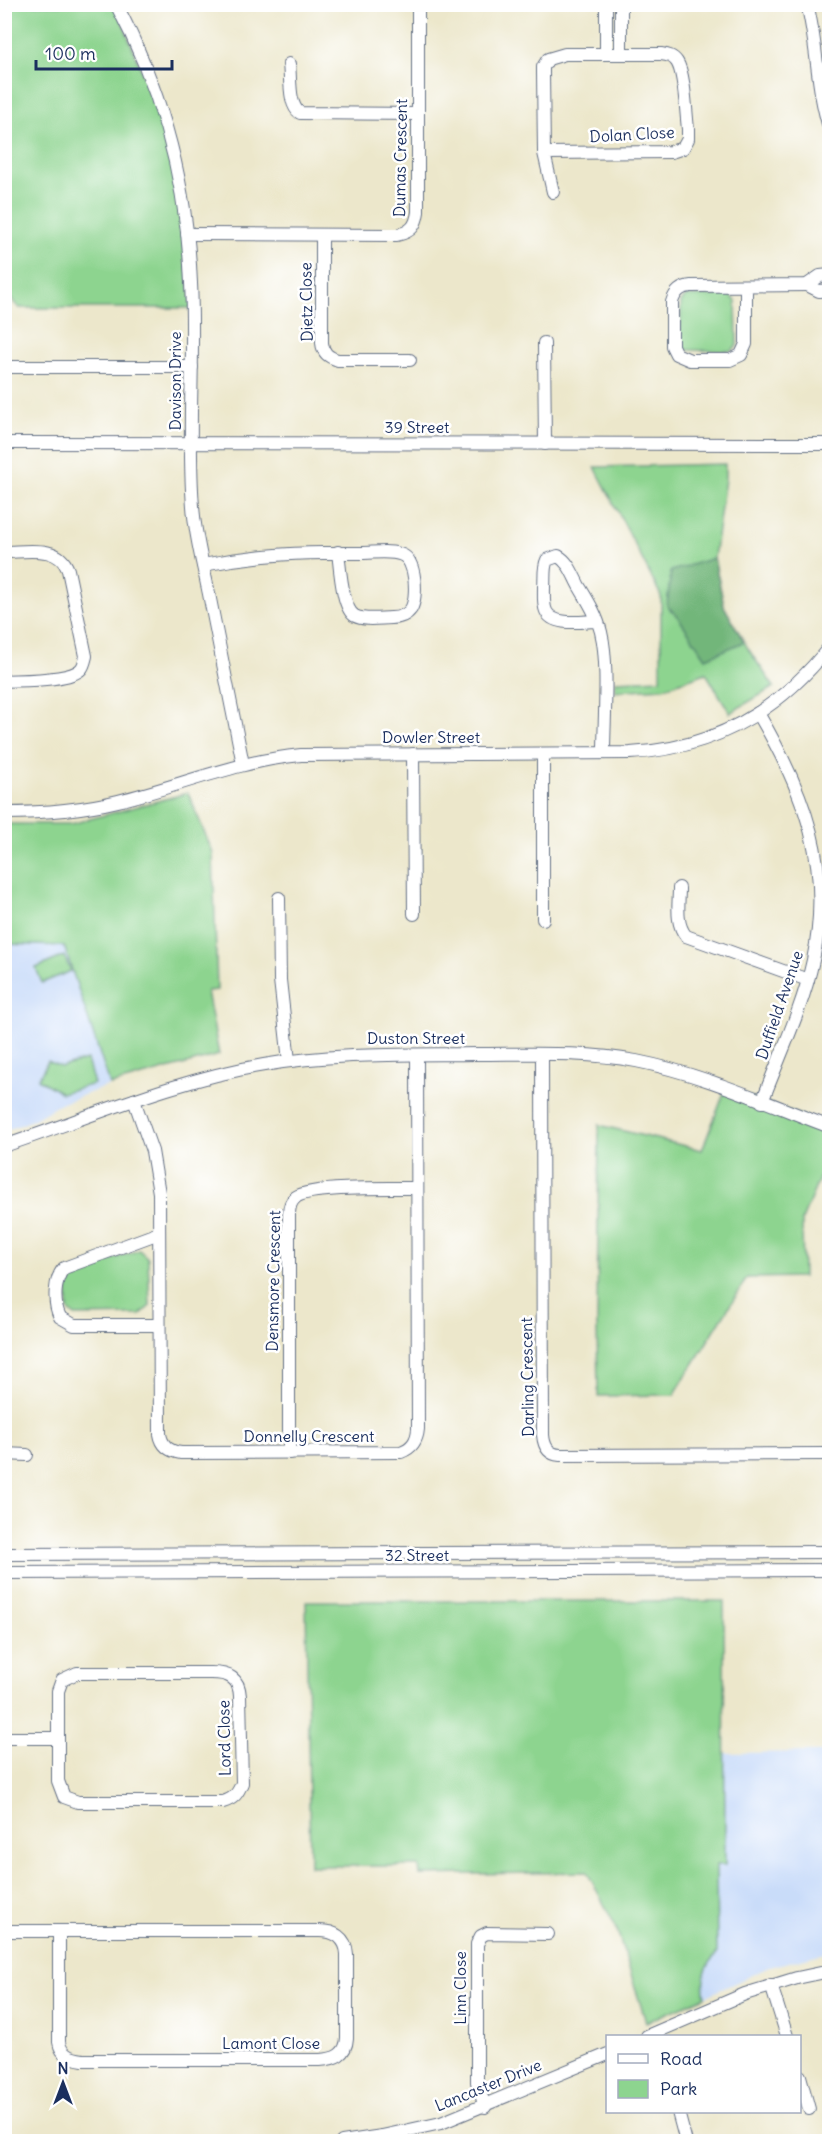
<svg xmlns="http://www.w3.org/2000/svg" width="834" height="2146" viewBox="0 0 834 2146" font-family="Delius,sans-serif">
  <style>
    .built { fill: #c9dcf9 }
    .green { fill: #8dd48f; stroke: #548276; stroke-width: 1.5 }
    .forest { fill: #72b67a; stroke: #46726c; stroke-width: 1.5 }
    .lines { fill: none; stroke-linecap: round; stroke-linejoin: round }
    .minor-casing { stroke: #646f84; stroke-width: 14 }
    .minor { stroke: #fff; stroke-width: 12 }
    .labels { text-anchor: middle; dominant-baseline: central; stroke-width: 5; stroke-linejoin: round; paint-order: stroke }
    .street-label { font-size: 16px; fill: #1b2f5e; stroke: #fff }
  </style>
  <rect width="100%" height="100%" fill="#fff"/>
  <filter id="ink" filterUnits="userSpaceOnUse"><feTurbulence type="fractalNoise" baseFrequency=".0167" numOctaves="2"/><feDisplacementMap in="SourceGraphic" scale="12" xChannelSelector="R" yChannelSelector="G"/><feConvolveMatrix kernelMatrix="1 2 1 2 8 2 1 2 1" color-interpolation-filters="sRGB"/></filter>
  <filter id="wash" filterUnits="userSpaceOnUse"><feTurbulence type="fractalNoise" baseFrequency=".008" numOctaves="4" result="noise"/><feDisplacementMap in="SourceGraphic" scale="24" xChannelSelector="R" yChannelSelector="G"/><feGaussianBlur stdDeviation="1.35" result="paint"/><feColorMatrix in="noise" values="0 0 0 0 0 0 0 0 0 0 0 0 0 0 0 0 0 1.4 0 .05"/><feComposite in="paint" operator="in"/></filter>
  <g filter="url(#wash)">
    <rect width="100%" height="100%" fill="#ece7cb"/>
    <g class="built">
      <path d="M5,944L64,946L110,1085L58,1105L33,1120L5,1131Z"/>
      <path d="M829,1752V1952L769,1967L705,1997L703,1978L708,1965L717,1953L716,1865L725,1864V1753Z"/>
    </g>
    <g class="green">
      <path d="M4,5H116L173,153L192,308H19L5,293Z"/>
      <path d="M730,295L736,301L737,346L731,351L686,350L680,344L681,302L686,296Z"/>
      <path d="M725,464V479L714,558L724,606L749,650L774,687L730,713L706,673L663,688L615,691V681L661,679V596L595,467Z"/>
      <path d="M188,793L213,853L217,990L207,991L219,1055L110,1085L64,946L5,944V824H71Z"/>
      <path d="M64,956L71,971L42,983L36,968Z"/>
      <path d="M87,1060L94,1084L61,1093L38,1079L48,1061L61,1067Z"/>
      <path d="M726,1088L821,1123L829,1101V1155L802,1220L803,1277L747,1278L674,1395L598,1396L597,1321L599,1125L702,1150Z"/>
      <path d="M139,1250L148,1258L150,1306L140,1315L75,1316L68,1310V1274Z"/>
      <path d="M306,1601H724L725,1865H716L717,1953C705,1968 701,1979 705,1997L646,2022L616,1927L587,1872L420,1875L419,1866H310Z"/>
    </g>
    <path class="forest" d="M714,558L724,606L744,642L706,658L678,617L667,606L671,571Z"/>
  </g>
  <g filter="url(#ink)">
    <g class="lines">
      <defs>
        <g id="minor">
          <path d="M116,4C162,90 187,186 191,283C195,357 187,432 193,506C195,537 204,568 210,599C221,654 232,709 243,764"/>
          <path d="M621,4V54"/>
          <path d="M807,4C818,46 816,89 830,130"/>
          <path d="M606,54V4"/>
          <path d="M289,64C291,78 288,105 300,113L418,114"/>
          <path d="M544,153L671,152L683,148L688,139V129C686,114 685,74 677,62C673,56 668,55 661,54H565L548,59L543,67V72L544,153L553,192"/>
          <path d="M187,234L397,235C411,232 416,226 418,212V4"/>
          <path d="M322,235V343C323,353 328,357 338,360H410"/>
          <path d="M807,285L819,291L830,290"/>
          <path d="M746,286V344L741,355L730,360H690L676,354L672,346V302C675,292 680,287 691,286L807,285L820,276L830,275"/>
          <path d="M544,343L545,444"/>
          <path d="M4,367H192"/>
          <path d="M4,443L830,444"/>
          <path d="M4,552C26,552 59,544 68,570L86,656C85,660 84,666 81,669C70,681 21,680 4,681"/>
          <path d="M203,565C259,554 305,552 362,553C374,553 391,550 402,555C416,560 418,597 411,609C406,616 399,618 391,618C381,618 365,621 355,616C342,609 340,567 338,552"/>
          <path d="M597,621C583,621 553,627 546,611C543,604 544,595 544,587C545,578 543,568 547,560L558,556C569,562 573,575 579,586C588,601 597,615 601,632C609,664 604,719 604,753"/>
          <path d="M758,713C805,793 833,867 813,960C803,1007 779,1057 762,1102"/>
          <path d="M413,754L414,914"/>
          <path d="M4,813C43,813 81,810 118,801C180,786 237,761 301,755L630,753C713,749 779,711 830,646"/>
          <path d="M679,888C679,904 675,923 686,936L808,980"/>
          <path d="M279,898L280,980L289,1061"/>
          <path d="M543,919V754"/>
          <path d="M542,1054L543,1435C544,1446 548,1454 560,1455L830,1454"/>
          <path d="M134,1100L152,1151L159,1193L160,1434C162,1446 169,1451 181,1453L401,1452C412,1448 417,1441 418,1429L417,1055"/>
          <path d="M4,1146C90,1117 175,1080 264,1065C335,1053 406,1055 477,1054C530,1054 584,1051 636,1061C703,1074 766,1103 830,1127"/>
          <path d="M159,1325H74L60,1317C53,1303 54,1279 64,1268L159,1233"/>
          <path d="M289,1453V1214C289,1207 291,1201 296,1197C310,1186 395,1188 417,1188"/>
          <path d="M4,1454L27,1455"/>
          <path d="M4,1554L830,1552"/>
          <path d="M4,1573L830,1570"/>
          <path d="M77,1673H211C229,1673 239,1678 240,1696L242,1783C238,1793 234,1799 223,1802H78L64,1797L58,1781V1691L62,1680Z"/>
          <path d="M4,1738H58"/>
          <path d="M4,1931H319C334,1931 346,1937 347,1954V2038C346,2055 335,2059 320,2060H83C70,2058 61,2055 59,2042V1931"/>
          <path d="M771,1985L787,2036"/>
          <path d="M647,2036L745,1994L797,1978L830,1971"/>
          <path d="M800,2076L809,2109"/>
          <path d="M485,2107L477,2082V1944L481,1936L487,1933L548,1934"/>
          <path d="M678,2112L686,2142"/>
          <path d="M342,2142L382,2136L441,2123L608,2054"/>
        </g>
      </defs>
      <use href="#minor" class="minor-casing"/>
      <use href="#minor" class="minor"/>
    </g>
  </g>
  <g class="labels">
    <g class="street-label">
      <text transform="translate(632 134) rotate(-3)">Dolan Close</text>
      <text transform="translate(400 158) rotate(-89)">Dumas Crescent</text>
      <text transform="translate(306 302) rotate(-91)">Dietz Close</text>
      <text transform="translate(175 381) rotate(-90)">Davison Drive</text>
      <text x="417" y="427">39 Street</text>
      <text x="431" y="737">Dowler Street</text>
      <text transform="translate(779 1005) rotate(-71)">Duffield Avenue</text>
      <text x="416" y="1038">Duston Street</text>
      <text transform="translate(273 1281) rotate(-89)">Densmore Crescent</text>
      <text transform="translate(527 1377) rotate(-91)">Darling Crescent</text>
      <text x="309" y="1436">Donnelly Crescent</text>
      <text x="417" y="1555">32 Street</text>
      <text transform="translate(224 1738) rotate(-91)">Lord Close</text>
      <text transform="translate(460 1988) rotate(-90)">Linn Close</text>
      <text x="271" y="2043">Lamont Close</text>
      <text transform="translate(488 2085) rotate(-22)">Lancaster Drive</text>
    </g>
  </g>
  <rect width="834" height="2146" fill="none" stroke="#fff" stroke-width="24"/>
  <rect x="606" y="2035" width="195" height="78" fill="#ffffff" stroke="#a4acbf" stroke-width="1.5"/>
  <rect x="618" y="2054" width="30" height="9" fill="#ffffff" stroke="#a4acbf" stroke-width="1.5"/>
  <text x="660" y="2065" font-size="18" fill="#1b2f5e">Road</text>
  <rect x="618" y="2080" width="30" height="18" fill="#8dd48f" stroke="#a4acbf" stroke-width="1.5"/>
  <text x="660" y="2095" font-size="18" fill="#1b2f5e">Park</text>
  <g transform="translate(63 2083)" stroke="#ffffff" stroke-width="4.5" paint-order="stroke">
  <path d="M0-4.5L10 22L0 15L-10 22Z" fill="#1b2f5e"/>
  <text y="-9" font-size="16" font-weight="bold" text-anchor="middle" fill="#1b2f5e">N</text>
  </g>
  <path d="M36 60v9h136v-9" fill="none" stroke="#1b2f5e" stroke-width="3"/>
  <text x="45" y="60" font-size="18" fill="#1b2f5e" stroke="#ffffff" stroke-width="4.5" paint-order="stroke">100 m</text>
</svg>
